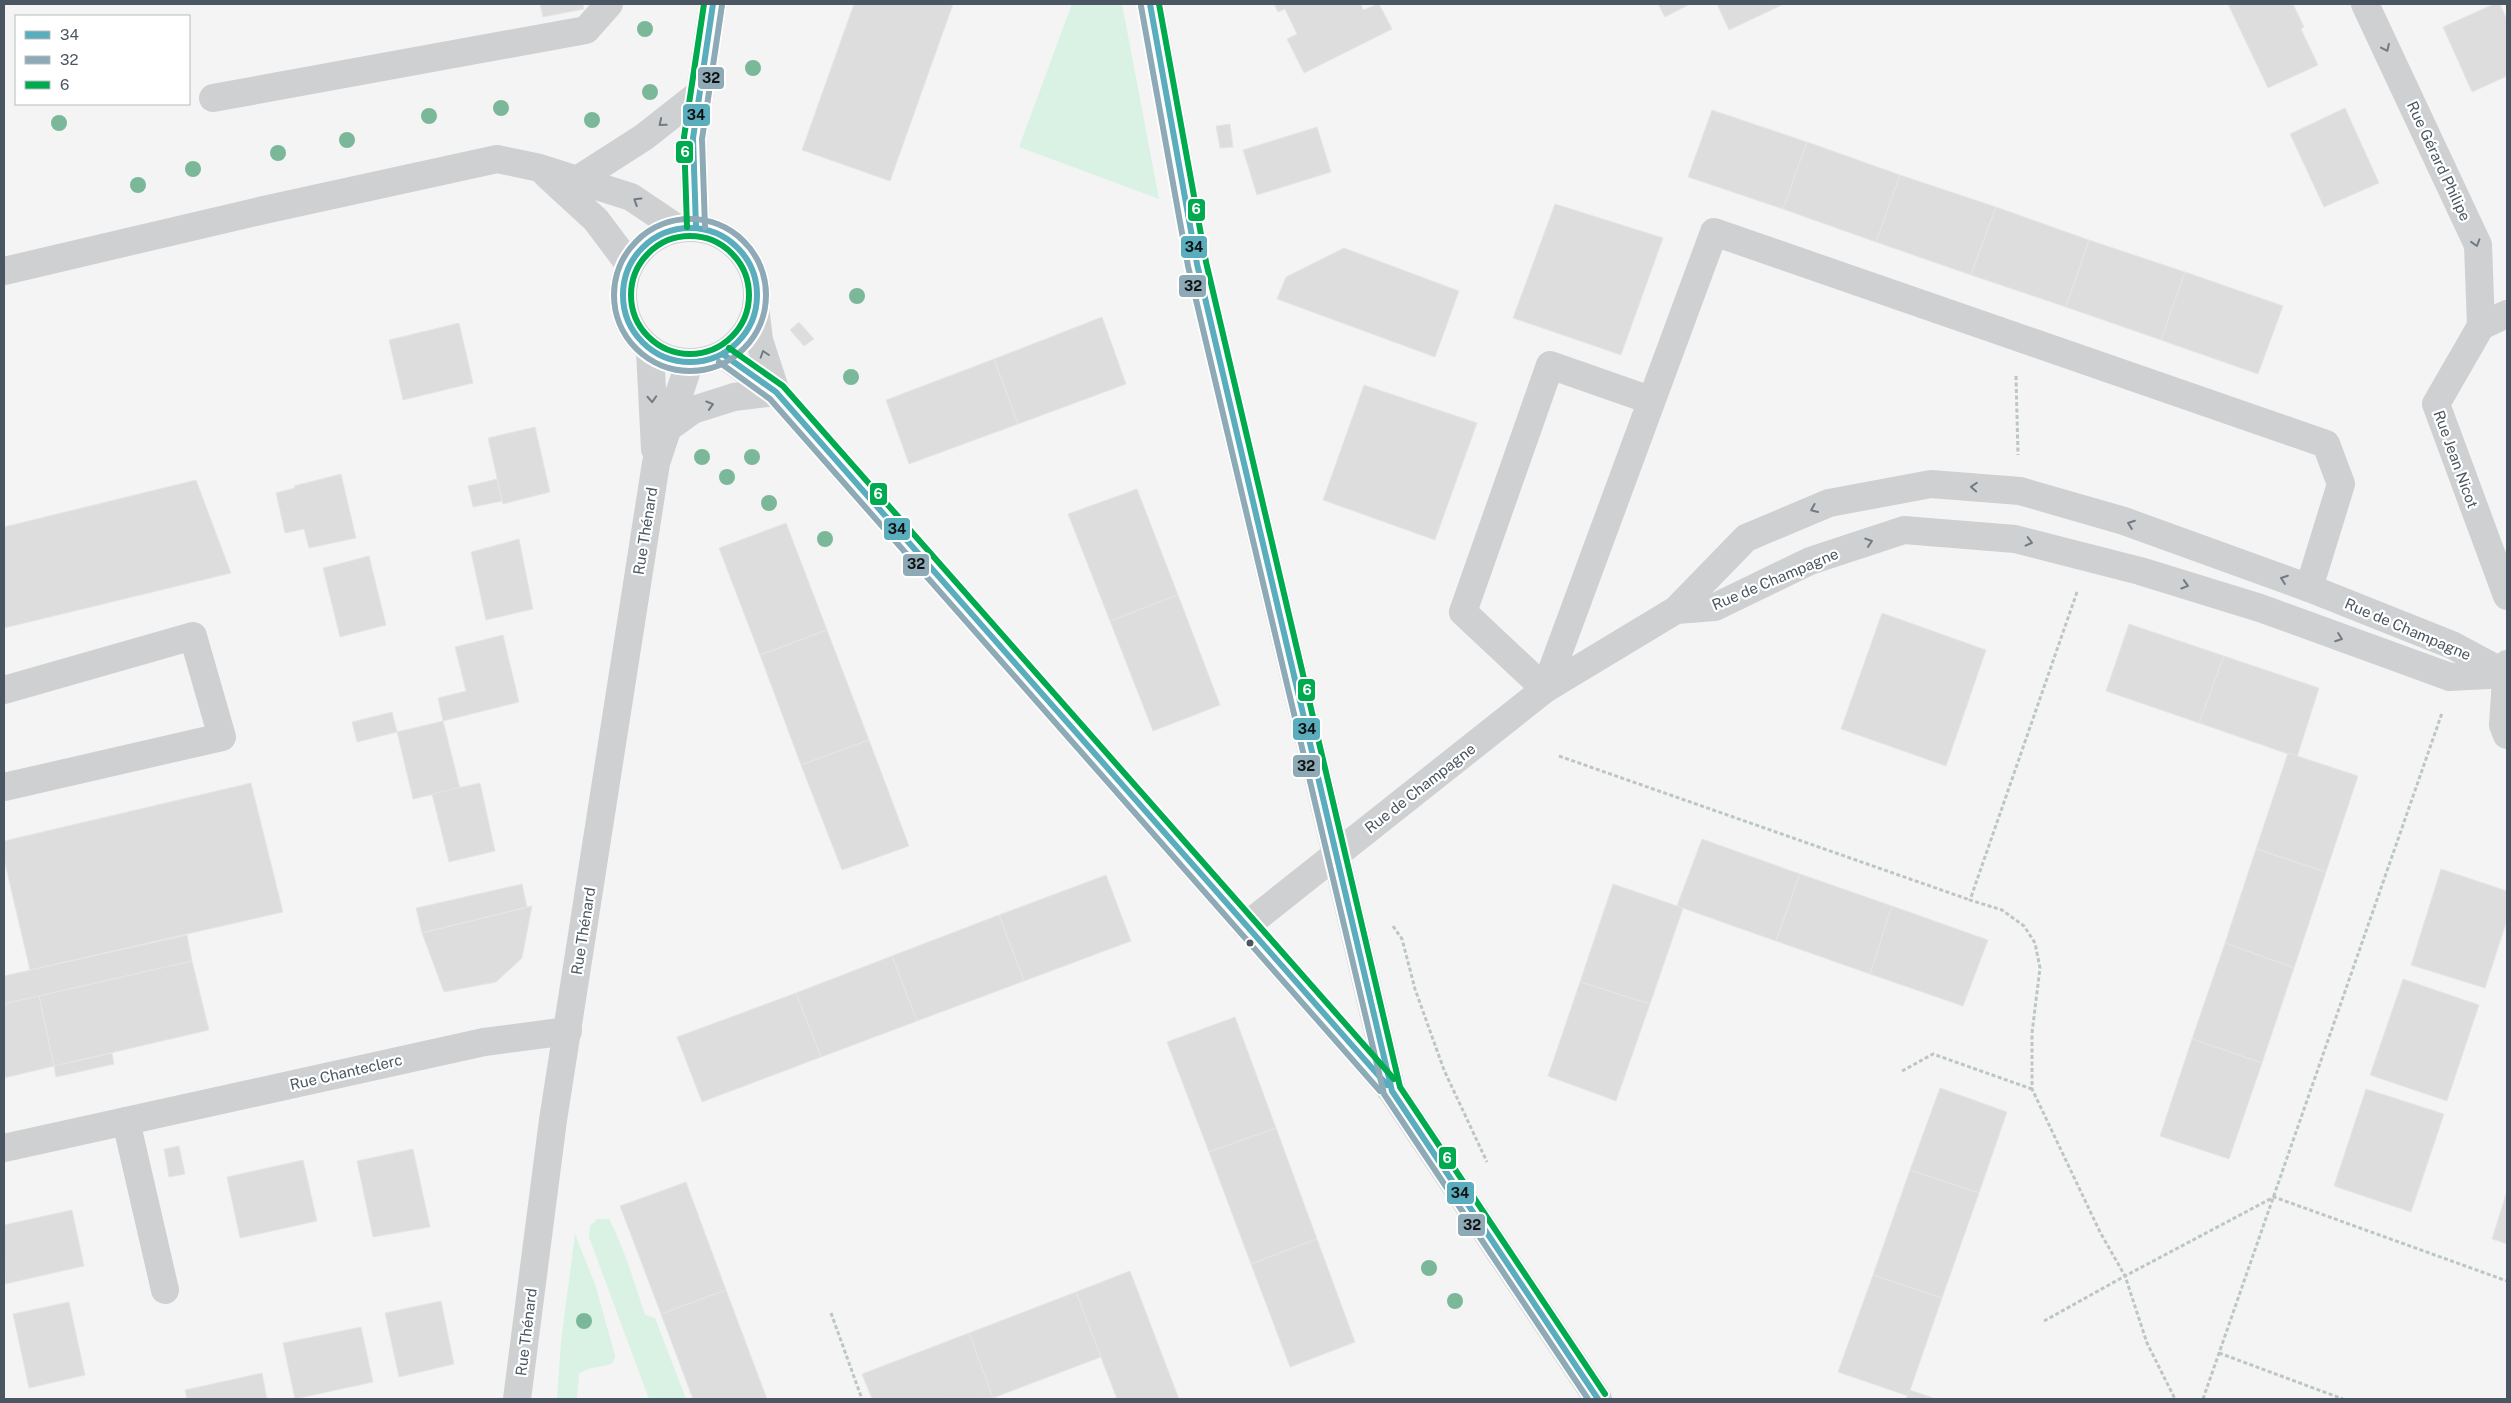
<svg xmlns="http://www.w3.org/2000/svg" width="2511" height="1403" viewBox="0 0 2511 1403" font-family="'Public Sans',sans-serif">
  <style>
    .green { fill: #d9f2e3 }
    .building { fill: #ddddde; stroke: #e5e6e7 }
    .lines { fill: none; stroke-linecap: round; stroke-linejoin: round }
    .path { stroke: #bcc7c4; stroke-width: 3; stroke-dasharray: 4 2.5; stroke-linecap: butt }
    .minor { stroke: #ced0d2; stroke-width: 28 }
    .bus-1-casing { stroke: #fff; stroke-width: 10 }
    .bus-2-casing { stroke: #fff; stroke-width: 10 }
    .bus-3-casing { stroke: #fff; stroke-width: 10 }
    .bus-1 { stroke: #59adbd; stroke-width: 6 }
    .bus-2 { stroke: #8eaab7; stroke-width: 6 }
    .bus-3 { stroke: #00aa4e; stroke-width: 6 }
    .tree { fill: #7ab899 }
    .oneway { stroke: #727b83 }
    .bus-dot { fill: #4a5661; stroke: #fff; stroke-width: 2 }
    .labels { text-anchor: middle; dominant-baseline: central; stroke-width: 4.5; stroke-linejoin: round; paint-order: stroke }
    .street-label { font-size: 15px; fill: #4a5661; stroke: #fff }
    .line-badge { stroke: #fff; stroke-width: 2 }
    .badge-label { font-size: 14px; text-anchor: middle; font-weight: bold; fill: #fff }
    .pale-badge-label { font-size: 14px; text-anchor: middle; font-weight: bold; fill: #111 }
  </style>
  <rect width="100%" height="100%" fill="#f4f4f4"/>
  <g class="green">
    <path d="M1072,4H1122L1159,199L1019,147Z"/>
    <path d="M597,1219H609C625,1250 634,1282 645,1315L655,1318L686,1399H649L589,1237L590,1226Z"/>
    <path d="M575,1234L596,1287L615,1356L613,1363C601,1368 589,1366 579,1374L577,1399H557L561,1342Z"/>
  </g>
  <g class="building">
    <path d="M540,4H583L584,9L543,17Z"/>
    <path d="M854,4H953L890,181L802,150Z"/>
    <path d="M1274,4H1361L1363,10L1379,4L1392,29L1304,73L1287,39L1297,34L1285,9L1278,12Z"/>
    <path d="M1658,4H1690L1665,17Z"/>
    <path d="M1717,4H1784L1729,30Z"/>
    <path d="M2228,4H2293L2304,27L2301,29L2318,65L2268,88Z"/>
    <path d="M2494,4H2500L2507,20V76L2472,92L2443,27Z"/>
    <path d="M2345,108L2379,183L2324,207L2290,134Z"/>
    <path d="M1712,110L1807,142L1783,209L1688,177Z"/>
    <path d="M1230,124L1233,147L1220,148L1216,126Z"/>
    <path d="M1317,127L1331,172L1257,195L1243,150Z"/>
    <path d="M1807,142L1900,175L1876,242L1783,209Z"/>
    <path d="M1900,175L1996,207L1971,275L1876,242Z"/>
    <path d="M1555,204L1663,238L1621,355L1513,318Z"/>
    <path d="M1996,207L2089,240L2066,307L1971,275Z"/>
    <path d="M2089,240L2185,272L2161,340L2066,307Z"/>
    <path d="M1344,248L1459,291L1435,357L1277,299L1286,277Z"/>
    <path d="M2185,272L2283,306L2258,374L2161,340Z"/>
    <path d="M1102,317L1126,384L1018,424L994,359Z"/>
    <path d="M799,322L814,339L804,346L790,330Z"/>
    <path d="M459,323L473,383L403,400L389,340Z"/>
    <path d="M994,359L1018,424L909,464L886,400Z"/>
    <path d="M1364,385L1477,423L1435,540L1323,500Z"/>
    <path d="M535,427L550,492L503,504L488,438Z"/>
    <path d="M341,474L356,538L309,548L304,529L285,533L276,493L295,488L294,486Z"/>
    <path d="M497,479L502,501L473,507L468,486Z"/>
    <path d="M196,480L231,573L4,628V527Z"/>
    <path d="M1137,489L1178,595L1110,621L1068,514Z"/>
    <path d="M786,523L827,630L760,655L719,548Z"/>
    <path d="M519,539L533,609L486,620L471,552Z"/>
    <path d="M369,556L386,625L340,637L323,568Z"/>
    <path d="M1178,595L1220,705L1153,731L1110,621Z"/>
    <path d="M1882,613L1986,650L1946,766L1841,729Z"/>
    <path d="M2129,624L2224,656L2199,723L2106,691Z"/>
    <path d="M827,630L869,740L801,765L760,655Z"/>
    <path d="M503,635L519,702L443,721L438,698L466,691L455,647Z"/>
    <path d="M2224,656L2319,688L2297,757L2199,723Z"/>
    <path d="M392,712L397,732L357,742L352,722Z"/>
    <path d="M443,721L460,788L413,799L397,732Z"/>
    <path d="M869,740L909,846L842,870L801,765Z"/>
    <path d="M2288,753L2358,776L2326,872L2256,849Z"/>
    <path d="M251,783L283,912L30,970L4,859V841Z"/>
    <path d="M480,783L495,851L449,862L432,794Z"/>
    <path d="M1702,839L1800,874L1776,941L1677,906Z"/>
    <path d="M2256,849L2326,872L2294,968L2225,943Z"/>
    <path d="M2441,869L2507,891V920L2485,988L2411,965Z"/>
    <path d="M1800,874L1892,906L1870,974L1776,941Z"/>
    <path d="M1106,875L1131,941L1024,981L999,915Z"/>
    <path d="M522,884L527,907L422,933L416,908Z"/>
    <path d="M1613,884L1683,908L1650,1004L1580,982Z"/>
    <path d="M532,906L522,958L496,982L444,992L422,933Z"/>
    <path d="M1892,906L1988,940L1963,1006L1870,974Z"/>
    <path d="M999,915L1024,981L917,1021L892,956Z"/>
    <path d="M187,935L192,961L4,1004V976Z"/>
    <path d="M2225,943L2294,968L2262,1063L2192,1039Z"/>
    <path d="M892,956L917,1021L821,1057L796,993Z"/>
    <path d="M192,961L209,1030L54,1066L39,996Z"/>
    <path d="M2403,979L2479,1005L2447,1101L2370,1075Z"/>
    <path d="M1580,982L1650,1004L1616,1101L1548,1076Z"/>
    <path d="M796,993L821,1057L702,1102L677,1037Z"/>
    <path d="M39,996L54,1066L4,1078V1004Z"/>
    <path d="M1235,1017L1276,1128L1209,1152L1167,1042Z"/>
    <path d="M2192,1039L2262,1063L2229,1159L2160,1136Z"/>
    <path d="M112,1053L114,1064L56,1077L54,1066Z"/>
    <path d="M1940,1088L2007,1112L1979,1193L1910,1170Z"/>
    <path d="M2366,1089L2444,1114L2411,1212L2334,1186Z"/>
    <path d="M1276,1128L1317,1239L1251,1264L1209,1152Z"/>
    <path d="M179,1146L185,1174L169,1177L164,1149Z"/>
    <path d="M413,1149L430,1227L373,1237L357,1161Z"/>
    <path d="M303,1160L317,1221L240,1238L227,1177Z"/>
    <path d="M1910,1170L1979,1193L1942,1298L1873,1275Z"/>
    <path d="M686,1182L726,1290L661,1314L620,1206Z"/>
    <path d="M2507,1191V1244L2492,1239Z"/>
    <path d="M72,1210L84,1266L5,1284L4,1225Z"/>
    <path d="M1317,1239L1355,1342L1290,1367L1251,1264Z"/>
    <path d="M1130,1271L1179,1399H1117L1076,1292Z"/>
    <path d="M1873,1275L1942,1298L1908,1396L1838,1372Z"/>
    <path d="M726,1290L767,1399H693L661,1314Z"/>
    <path d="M1076,1292L1101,1357L993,1398L969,1333Z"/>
    <path d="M441,1301L454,1364L399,1377L385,1313Z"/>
    <path d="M69,1302L85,1375L29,1388L13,1314Z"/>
    <path d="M361,1327L373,1382L295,1399L283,1343Z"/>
    <path d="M969,1333L993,1398L872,1399L862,1374Z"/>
    <path d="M262,1373L267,1399H187L185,1390Z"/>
    <path d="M1910,1390L1936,1399H1906Z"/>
  </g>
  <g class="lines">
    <g class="path">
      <path d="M2016,376L2018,455"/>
      <path d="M2077,592L1970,900L2002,910L2024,926L2035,943L2040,968L2032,1033V1089L2100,1232L2125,1276L2147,1343L2175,1399"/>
      <path d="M1559,756L1970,900"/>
      <path d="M1393,926L1402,939L1415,989L1444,1070L1487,1162"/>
      <path d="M1902,1071L1933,1054L2032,1089"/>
      <path d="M831,1313L862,1399"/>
      <path d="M2044,1321L2125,1276L2274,1197L2507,1281"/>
      <path d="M2219,1353L2343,1399"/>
      <path d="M2203,1399L2442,713"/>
    </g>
    <g class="minor">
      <path d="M1150,4L1197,264L1391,1087"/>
      <path d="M2365,4L2478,245L2481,326"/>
      <path d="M213,98L586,30L609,4"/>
      <path d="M546,174L596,220L629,264"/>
      <path d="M577,180L644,137L700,93"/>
      <path d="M696,227L693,138L713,4"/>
      <circle cx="690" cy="295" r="67"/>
      <path d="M4,271L264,210L497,159L540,168L631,197L677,228"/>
      <path d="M2507,314L2481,326L2436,404L2507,596"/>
      <path d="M756,315L759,340L776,392"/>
      <path d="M650,351L655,449"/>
      <path d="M724,355L776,392L1392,1091L1598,1399"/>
      <path d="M1650,400L1550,365L1463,612L1545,689L1714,232L2326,444L2341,484L2309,588"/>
      <path d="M668,428L693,410L734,397L776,392"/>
      <path d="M1676,610L1715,607L1810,561L1904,530L2015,539L2140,571L2260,608L2450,677L2507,674"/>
      <path d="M2507,664L2503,725L2507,735"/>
      <path d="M4,690L193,636L222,737L4,787"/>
      <path d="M1246,926L1545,689L1676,610L1746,538L1829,503L1931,484L2020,491L2124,521L2309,588L2452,645L2506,674"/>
      <path d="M126,1121L165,1290"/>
      <path d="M4,1148L484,1042L568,1031"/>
      <path d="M517,1399L553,1120L656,463L689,364"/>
    </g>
    <defs>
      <g id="bus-1">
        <path d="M1150,4L1197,264L1392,1091L1598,1399"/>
        <path d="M696,227L693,138L713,4"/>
        <circle cx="690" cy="295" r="67"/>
        <path d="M724,355L776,392L1387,1085"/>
      </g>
      <g id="bus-2">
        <path d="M1141,6L1188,266L1384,1094L1588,1399"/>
        <circle cx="690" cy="295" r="76"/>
        <path d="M705,227L702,139L722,5"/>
        <path d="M719,362L770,399L1380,1091"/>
      </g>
      <g id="bus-3">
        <path d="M1159,4L1206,262L1400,1087L1605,1394"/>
        <path d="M687,227L684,137L704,4"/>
        <circle cx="690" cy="295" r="59"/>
        <path d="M729,348L783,386L1394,1079"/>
      </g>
    </defs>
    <use href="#bus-1" class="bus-1-casing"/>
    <use href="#bus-2" class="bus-2-casing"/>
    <use href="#bus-3" class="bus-3-casing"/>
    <use href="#bus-1" class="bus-1"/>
    <use href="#bus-2" class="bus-2"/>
    <use href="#bus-3" class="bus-3"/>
  </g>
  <g class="tree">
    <circle cx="645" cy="29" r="8"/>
    <circle cx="753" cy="68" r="8"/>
    <circle cx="650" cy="92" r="8"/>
    <circle cx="501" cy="108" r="8"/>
    <circle cx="429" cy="116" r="8"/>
    <circle cx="592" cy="120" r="8"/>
    <circle cx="59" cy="123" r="8"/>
    <circle cx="347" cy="140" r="8"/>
    <circle cx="278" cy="153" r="8"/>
    <circle cx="193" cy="169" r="8"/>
    <circle cx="138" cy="185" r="8"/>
    <circle cx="857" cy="296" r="8"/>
    <circle cx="851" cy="377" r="8"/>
    <circle cx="702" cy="457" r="8"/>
    <circle cx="752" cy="457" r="8"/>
    <circle cx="727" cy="477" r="8"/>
    <circle cx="769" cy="503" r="8"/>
    <circle cx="825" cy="539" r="8"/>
    <circle cx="1429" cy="1268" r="8"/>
    <circle cx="1455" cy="1301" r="8"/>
    <circle cx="584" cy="1321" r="8"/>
  </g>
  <defs><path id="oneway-chevron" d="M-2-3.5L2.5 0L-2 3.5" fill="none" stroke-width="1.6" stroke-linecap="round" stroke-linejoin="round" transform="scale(1.25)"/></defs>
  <g class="oneway">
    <use href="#oneway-chevron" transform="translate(2386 48) rotate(65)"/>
    <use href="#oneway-chevron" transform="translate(662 123) rotate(141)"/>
    <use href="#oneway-chevron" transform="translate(637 201) rotate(-148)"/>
    <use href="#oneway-chevron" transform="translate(2476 243) rotate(73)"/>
    <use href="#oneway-chevron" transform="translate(764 354) rotate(-108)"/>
    <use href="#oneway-chevron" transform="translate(652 399) rotate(87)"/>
    <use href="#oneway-chevron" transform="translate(710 405) rotate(-17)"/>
    <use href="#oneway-chevron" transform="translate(1974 487) rotate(-176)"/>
    <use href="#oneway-chevron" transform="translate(1814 509) rotate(157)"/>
    <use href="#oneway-chevron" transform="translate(2131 524) rotate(-160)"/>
    <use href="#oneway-chevron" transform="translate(1869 542) rotate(-18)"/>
    <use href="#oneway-chevron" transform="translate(2029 542) rotate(14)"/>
    <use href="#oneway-chevron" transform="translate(2284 579) rotate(-160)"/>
    <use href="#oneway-chevron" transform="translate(2185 585) rotate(17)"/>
    <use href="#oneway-chevron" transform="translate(2339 638) rotate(20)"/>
  </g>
  <circle class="bus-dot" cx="1250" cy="943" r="4.5"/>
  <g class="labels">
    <g class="street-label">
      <text transform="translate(2439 161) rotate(65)">Rue Gérard Philipe</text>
      <text transform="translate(2456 459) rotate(70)">Rue Jean Nicot</text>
      <text transform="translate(645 531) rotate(-81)">Rue Thénard</text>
      <text transform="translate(1775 579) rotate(-23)">Rue de Champagne</text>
      <text transform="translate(2408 629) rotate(23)">Rue de Champagne</text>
      <text transform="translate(1420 788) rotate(-38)">Rue de Champagne</text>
      <text transform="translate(583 931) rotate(-81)">Rue Thénard</text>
      <text transform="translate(346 1072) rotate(-13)">Rue Chanteclerc</text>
      <text transform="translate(526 1332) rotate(-83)">Rue Thénard</text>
    </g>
  </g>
  <g class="line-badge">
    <rect x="697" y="66" width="28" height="24" rx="5" fill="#8eaab7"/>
    <rect x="682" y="103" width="29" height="24" rx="5" fill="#59adbd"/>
    <rect x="675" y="140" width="19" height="24" rx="5" fill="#00aa4e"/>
    <rect x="1187" y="198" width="19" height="24" rx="5" fill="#00aa4e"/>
    <rect x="1180" y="235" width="28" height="24" rx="5" fill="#59adbd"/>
    <rect x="1178" y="274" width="29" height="24" rx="5" fill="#8eaab7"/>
    <rect x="869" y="482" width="19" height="24" rx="5" fill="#00aa4e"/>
    <rect x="883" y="517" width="28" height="24" rx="5" fill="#59adbd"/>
    <rect x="902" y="553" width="28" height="24" rx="5" fill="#8eaab7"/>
    <rect x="1297" y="678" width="19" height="24" rx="5" fill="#00aa4e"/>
    <rect x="1292" y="717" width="29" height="24" rx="5" fill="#59adbd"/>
    <rect x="1292" y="754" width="29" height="24" rx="5" fill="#8eaab7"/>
    <rect x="1438" y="1146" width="19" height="24" rx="5" fill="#00aa4e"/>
    <rect x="1446" y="1181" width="29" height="24" rx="5" fill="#59adbd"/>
    <rect x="1457" y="1213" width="29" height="24" rx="5" fill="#8eaab7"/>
  </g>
  <g class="badge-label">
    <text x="685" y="157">6</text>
    <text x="1196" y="214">6</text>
    <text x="878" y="499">6</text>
    <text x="1307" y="695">6</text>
    <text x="1447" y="1163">6</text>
  </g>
  <g class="pale-badge-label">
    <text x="711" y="83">32</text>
    <text x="696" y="120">34</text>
    <text x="1194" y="252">34</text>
    <text x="1193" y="291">32</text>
    <text x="897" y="534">34</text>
    <text x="916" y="569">32</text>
    <text x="1307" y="734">34</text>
    <text x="1306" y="771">32</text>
    <text x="1460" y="1198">34</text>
    <text x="1472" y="1230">32</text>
  </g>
  <rect width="2511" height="1403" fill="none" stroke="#4a5661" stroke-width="10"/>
  <rect x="15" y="15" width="175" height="90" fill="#ffffff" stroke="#b7bbc0"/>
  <rect x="25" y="31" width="25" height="8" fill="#59adbd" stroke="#b7bbc0"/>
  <text x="60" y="40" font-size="15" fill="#4a5661">34</text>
  <rect x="25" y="56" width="25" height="8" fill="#8eaab7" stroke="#b7bbc0"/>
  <text x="60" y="65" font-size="15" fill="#4a5661">32</text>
  <rect x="25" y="81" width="25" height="8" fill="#00aa4e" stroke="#b7bbc0"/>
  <text x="60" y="90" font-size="15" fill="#4a5661">6</text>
</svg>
